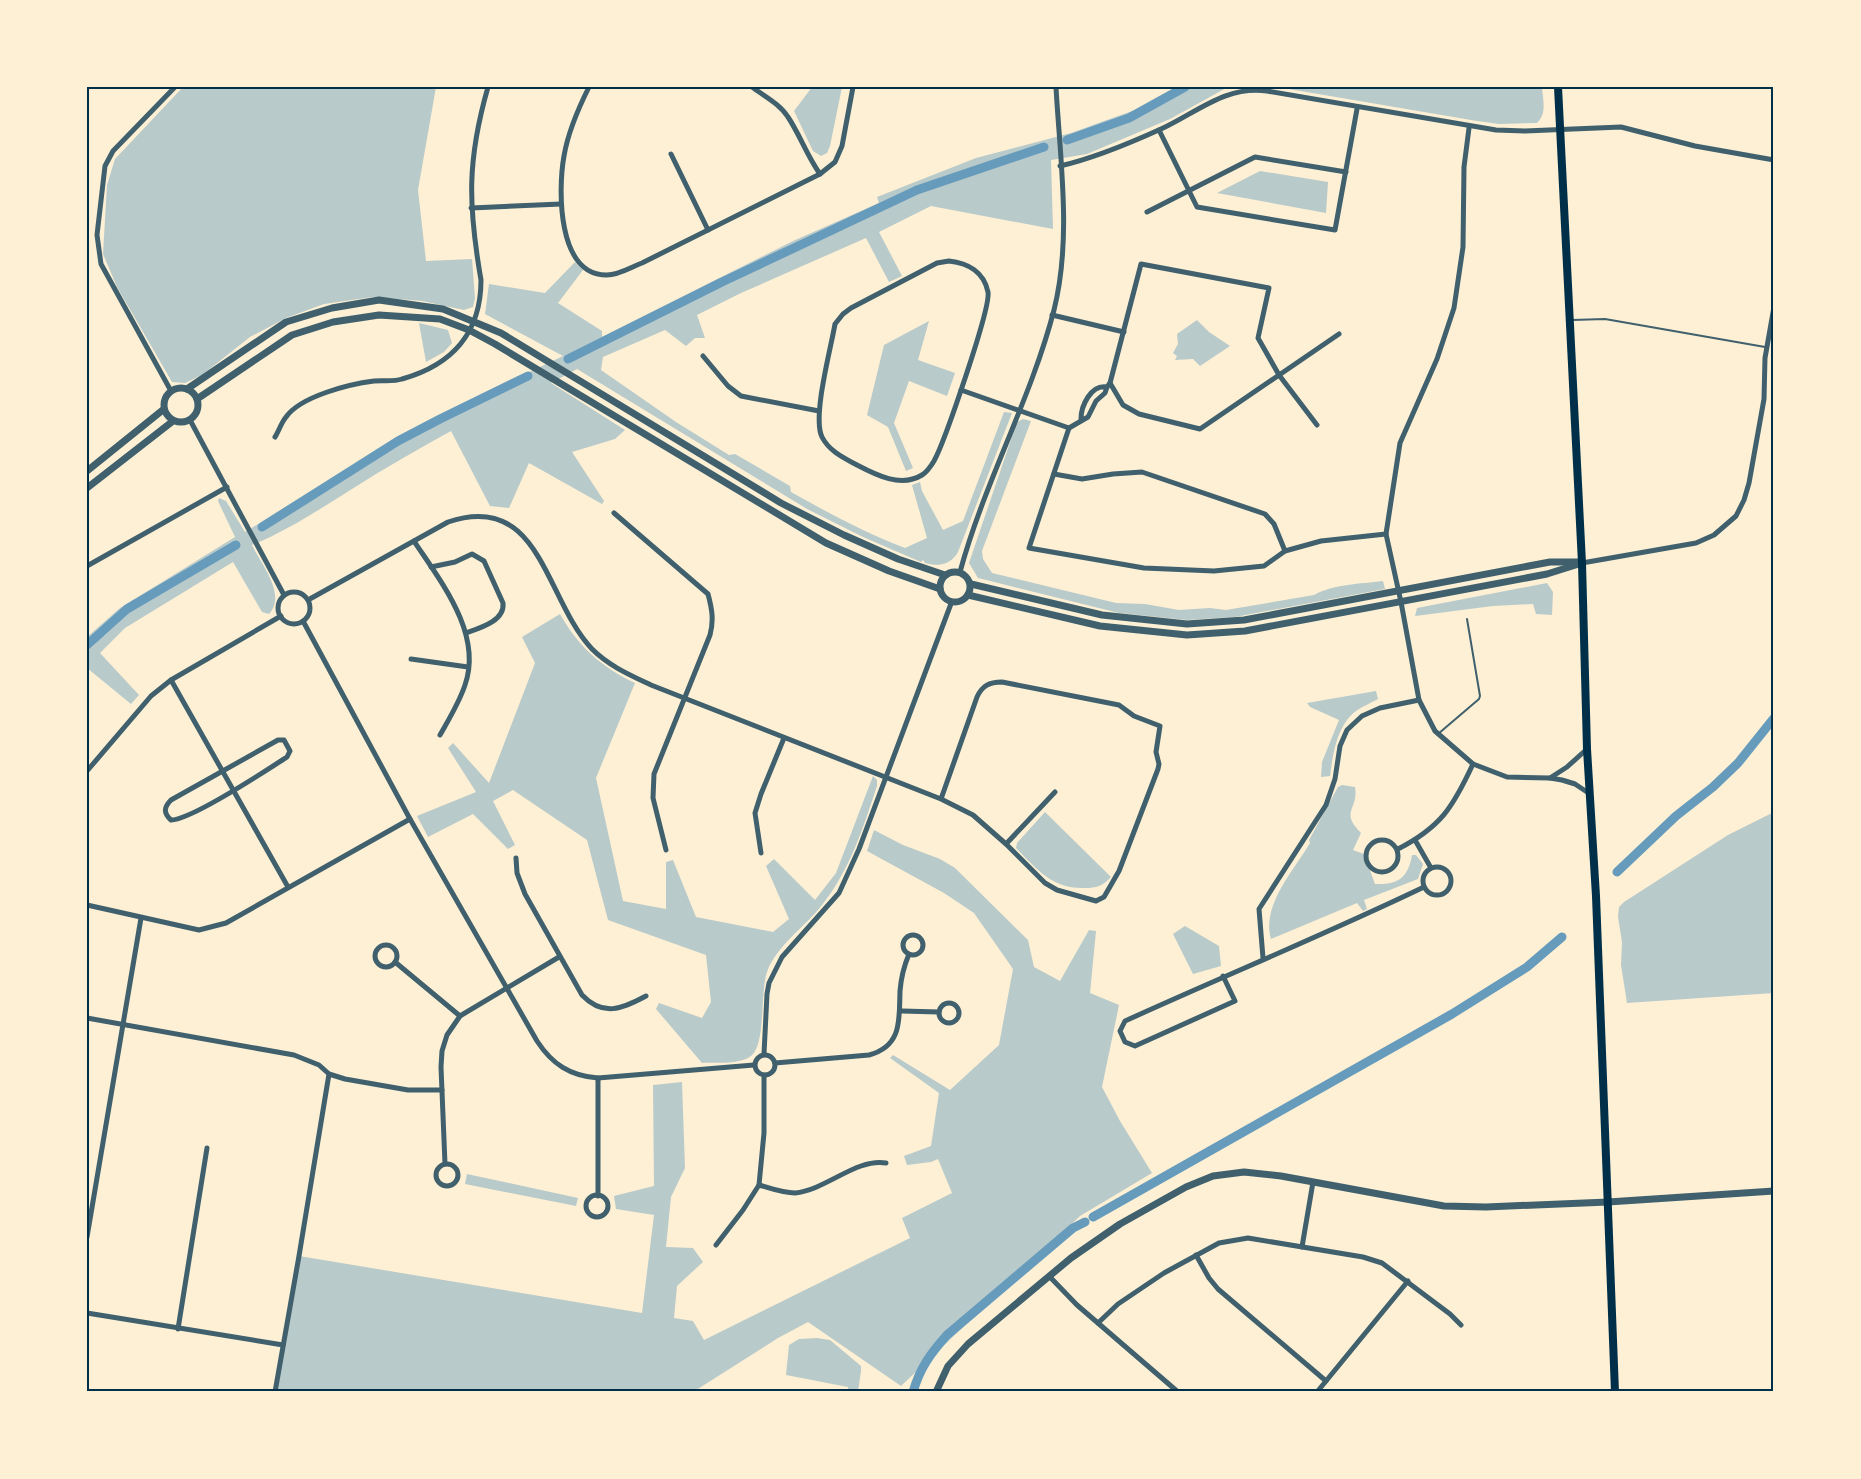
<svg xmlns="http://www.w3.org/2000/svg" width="1861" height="1479" viewBox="0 0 1861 1479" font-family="'Roboto Serif',serif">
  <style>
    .green { fill: #b9caca }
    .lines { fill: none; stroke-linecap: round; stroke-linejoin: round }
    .canal { stroke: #669bbc; stroke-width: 9 }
    .service { stroke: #3f606c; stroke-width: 2 }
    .minor { stroke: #3f606c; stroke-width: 5 }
    .tertiary { stroke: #3f606c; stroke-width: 7 }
    .primary { stroke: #003049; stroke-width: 8 }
    .neatline { fill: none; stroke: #003049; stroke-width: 2 }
  </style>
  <rect width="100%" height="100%" fill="#fdf0d5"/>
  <g class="green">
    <path d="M183,87H436L418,190L426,261L472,259L475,298L473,307L464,310L422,301L373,297L324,304L286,318L250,337L202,375L185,383L172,382L117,287L103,254L107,185L115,159Z"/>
    <path d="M812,87H842L830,146L827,153L821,156L813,151L794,111Z"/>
    <path d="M1179,87H1228L1170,119L1087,154L1051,160L1053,229L931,206L879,232L902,276L889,282L866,238L741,293L697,315L705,338H695L686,346L665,330L603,357L601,370L676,422L729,455L735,454L790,486L791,492C828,513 866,533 905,548L927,538L912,485L920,482L922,491L943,530L963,521L1004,412L1012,413L958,552C951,565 938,567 925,563L923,560L921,562L863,537L807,509L577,369L551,383L625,430L615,439L572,452L604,501L602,504L529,463L509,508L490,506L451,431C418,449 385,468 352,489C320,509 287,531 252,545C261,564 287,594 269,614L262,612L233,562L125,628L100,653L139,695L131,704L87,668V637L120,608L235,537L218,501L219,498L226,501L245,532L395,439L444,413L563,356L485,314L489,284L545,293L575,262L583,270L558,303L602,331V337L793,241L879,203L877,197L976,158L1071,133L1118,116L1138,109Z"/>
    <path d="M1277,87H1542C1543,100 1547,114 1537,123L1499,124L1477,121Z"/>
    <path d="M1260,171L1328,182L1326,213L1217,193Z"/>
    <path d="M1197,320L1209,332L1230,346L1200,366L1193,359L1175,360L1177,356L1173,353L1178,344L1177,334Z"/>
    <path d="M929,321L918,360L955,373L947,396L909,381L894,423L913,468L906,471L888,427L867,415L884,345Z"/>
    <path d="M419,323L448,330L452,343L444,352L426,362Z"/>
    <path d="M1023,419L1031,421L982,551L983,559L992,573L1116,603L1145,604L1179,610L1210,608L1226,610L1314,595C1334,584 1360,584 1383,581L1385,589L1235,617L1187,620L1119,613L978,578L969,563L1017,422Z"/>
    <path d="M1547,583L1553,592L1552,615L1536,614L1533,604L1493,606L1415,616L1417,608Z"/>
    <path d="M560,614C578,646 601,667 635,683L596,778L623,901L666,909V862L673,860L696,917L773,932L789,919L766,866L774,859L815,900L836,873L873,776L877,780V786C863,828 850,870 822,905C804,928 777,945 767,972C760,992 766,1045 751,1056C739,1065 716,1062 702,1063L656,1009L659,1003L702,1018L711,1002L706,955L608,920L587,840L513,790L493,801L515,845L508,849L473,814L428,837L417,816L476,792L448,748L453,743L489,783L535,663L522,637Z"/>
    <path d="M1376,691L1378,699C1371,703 1363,706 1356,711C1337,725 1333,754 1330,776L1321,777L1322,762L1339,720L1310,707L1307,703Z"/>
    <path d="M1342,785L1355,787C1359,810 1339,811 1361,833L1353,850L1364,854L1375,884C1398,885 1408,878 1412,855H1416L1423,864L1418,879L1364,900L1367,909L1363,911L1357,903L1271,939C1261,906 1294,870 1310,843L1309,840L1338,787Z"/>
    <path d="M1045,812L1111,877C1103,886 1096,888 1085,888C1052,889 1038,870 1016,848L1017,843Z"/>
    <path d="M1774,812V993L1627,1003L1621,965L1622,942L1618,917L1619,907L1624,902L1728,835Z"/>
    <path d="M874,830L903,845L940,859L955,868L1028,940L1034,967L1060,981L1089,930L1096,931L1090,993L1119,1005L1102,1087L1120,1121L1152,1173L1080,1216L901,1386L808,1322L778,1338L693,1392H275L299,1256L642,1313L654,1215L616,1209L614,1196L654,1186L653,1085L682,1082L685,1168L671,1197L666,1247L693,1248L703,1262L677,1286L674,1318L693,1321L704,1340L910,1238L902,1218L952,1193L938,1159L931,1162L907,1165L904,1156L931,1146L939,1093L890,1058L893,1055L950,1090L999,1045L1013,969L974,913L944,893L867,851Z"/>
    <path d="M1185,926L1219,946L1221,966L1193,974L1173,934Z"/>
    <path d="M467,1174L578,1198L576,1206L465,1184Z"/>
    <path d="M817,1338L830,1340L861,1366V1371L858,1392H848V1387L786,1375L789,1345L799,1339Z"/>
  </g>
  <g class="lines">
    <g class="canal">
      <path d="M1067,140L1129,118L1185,87"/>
      <path d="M568,359L722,282L917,190L1044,147"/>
      <path d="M262,527L398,441L440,419L528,376"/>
      <path d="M87,645L127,609L236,545"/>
      <path d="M1617,872L1676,816L1713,787L1738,763L1774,718"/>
      <path d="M1093,1217L1452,1014L1527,967L1562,937"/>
      <path d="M913,1392C920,1368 930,1354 947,1335L1073,1228L1085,1222"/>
    </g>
    <g class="service">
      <path d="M1572,320L1605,319L1765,347"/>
      <path d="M1438,734L1479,699L1480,696L1467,619"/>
    </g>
    <g class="minor">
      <path d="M589,87C578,109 568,132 564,156C558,189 557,276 607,275C619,275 631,267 642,263L820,174L835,162L842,146L853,87"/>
      <path d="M752,87C764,96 780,104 788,117C800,135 807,156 820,174"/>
      <path d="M1469,128L1464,167L1463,247L1454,308L1437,359L1400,443L1386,534L1401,602L1419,700L1435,731L1473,764L1507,777L1550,778L1562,780L1575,784L1590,794"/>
      <path d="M1159,130L1197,207L1335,230L1357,109"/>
      <path d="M671,154L708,230"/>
      <path d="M1060,166C1095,158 1128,144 1161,129C1196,113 1226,85 1267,91L1496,130L1525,131L1621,127L1695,146L1774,160"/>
      <path d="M471,208L561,204"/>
      <path d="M1147,212L1255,157L1346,172"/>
      <path d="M949,261C968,263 984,272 988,292C991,308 944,443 934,461C931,466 927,472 922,475C901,488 876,475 857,465C844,458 829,451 822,437C812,417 831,348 835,324L843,314L851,308L937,263Z"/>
      <path d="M1052,315L1124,332"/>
      <path d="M703,356L728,386L741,396L819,411"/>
      <path d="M1110,383L1123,405L1139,414L1200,429L1339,334"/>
      <path d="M1107,387L1110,383L1141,264L1269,288L1258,338L1279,375L1317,425"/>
      <path d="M961,390L1069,428"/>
      <path d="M171,391L101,264L97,235L105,166L113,151L175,87"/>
      <path d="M190,420L284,595"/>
      <path d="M1069,428L1029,548L1144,568L1214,571L1264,566L1285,551L1321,541L1386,534"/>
      <path d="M1069,428L1088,417L1096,401L1105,393L1107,387C1091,384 1081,406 1081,419"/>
      <path d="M275,437C279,431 281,423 286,417C301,396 350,384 374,381C383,380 393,382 402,379C452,365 481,333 481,280C468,205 467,160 488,87"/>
      <path d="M1054,474L1082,479L1113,474L1142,472L1265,514L1274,524L1285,551"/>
      <path d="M614,513L708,594C712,609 714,620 710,635L654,774L653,798L666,850"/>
      <path d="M414,541C441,582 483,634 465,685C459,703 449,719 440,735"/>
      <path d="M1582,563L1696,543L1714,535L1736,516L1744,500L1749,483L1764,399L1765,358L1774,307"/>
      <path d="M87,566L227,487"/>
      <path d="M431,567L455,562L472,554L484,561L503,603C505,621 480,628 466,633"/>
      <path d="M960,572C984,483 1031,399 1054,310C1072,238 1060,160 1056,87"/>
      <circle cx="294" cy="608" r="16"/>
      <path d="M308,600L448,522C541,490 545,600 592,649C609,666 630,675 651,685L941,799L973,815L1006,844L1045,883L1057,890L1096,901L1104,897L1119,871L1158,769L1159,764L1156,752L1160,726L1134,716L1119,705L1002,682C989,682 982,686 977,697L941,799"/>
      <path d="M303,621L410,819L537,1041C552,1064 570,1076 598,1078L754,1065"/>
      <path d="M411,659L468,667"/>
      <path d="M171,680L288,887"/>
      <path d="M278,740H284L290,751L287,757C267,770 191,820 171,820C163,813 164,807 171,800Z"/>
      <path d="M87,771L151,696L171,680L281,616"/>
      <path d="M1550,778L1567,767L1587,749"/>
      <circle cx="1382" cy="856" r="16"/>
      <path d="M1415,840L1431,868"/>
      <path d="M1006,844L1055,792"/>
      <path d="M1398,849C1441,827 1453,807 1473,764"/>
      <path d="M761,853L755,813L761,794L784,738"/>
      <path d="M516,858L517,873L525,894L582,995C603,1017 622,1009 646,996"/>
      <circle cx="1437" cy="881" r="14"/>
      <path d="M87,905L199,930L226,923L410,819"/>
      <circle cx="913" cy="945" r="10"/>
      <circle cx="386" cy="956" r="11"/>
      <path d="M1263,958L1259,909L1326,805L1335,779L1340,746L1347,730L1362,716L1380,708L1419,700"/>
      <path d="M395,962L460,1016"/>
      <path d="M1223,976L1235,1001L1135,1046L1125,1042L1120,1031L1125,1021C1224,976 1326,934 1424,887"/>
      <circle cx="949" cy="1013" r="10"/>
      <path d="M902,1011L939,1012"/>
      <path d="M87,1018L294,1055L319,1065L329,1074L345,1079L408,1090H442"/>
      <path d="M764,1054L767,994L769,983L782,957L839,893L859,849L952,601"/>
      <circle cx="765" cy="1065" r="10"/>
      <path d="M775,1063L869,1055C903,1046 899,1018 900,991C901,978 904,966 909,954"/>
      <circle cx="447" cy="1175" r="11"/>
      <path d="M445,1164L441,1067L442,1051L447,1035L460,1016L559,957"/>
      <path d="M759,1185C770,1188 782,1193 795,1193C826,1190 856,1158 886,1163"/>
      <circle cx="597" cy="1206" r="11"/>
      <path d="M598,1196V1078"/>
      <path d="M87,1237L141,918"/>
      <path d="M716,1245L743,1210L759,1185L764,1133V1075"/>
      <path d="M1302,1247L1313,1182"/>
      <path d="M1196,1255L1209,1278L1218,1289L1326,1381"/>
      <path d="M1049,1276L1077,1305L1178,1392"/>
      <path d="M87,1313L283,1345"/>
      <path d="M1098,1323L1118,1304L1164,1273L1219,1243L1248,1238L1363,1257L1382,1263L1450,1314L1461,1325"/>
      <path d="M178,1329L207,1148"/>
      <path d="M275,1392L299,1256L329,1074"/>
      <path d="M1317,1392L1408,1281"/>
    </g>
    <g class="tertiary">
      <circle cx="181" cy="405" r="17"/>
      <path d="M187,389L286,322L332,308L379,300L443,309L501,333L781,503L844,535L898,559L945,575"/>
      <path d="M197,399L292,335L333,322L379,315L440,319L469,330L495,344L826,543L889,571L940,589"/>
      <path d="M87,471L164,409"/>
      <path d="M87,488L173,421"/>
      <circle cx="955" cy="587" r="15"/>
      <path d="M971,584L1102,615L1187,624L1244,620L1550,562H1579"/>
      <path d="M968,595L1100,626L1187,635L1245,631L1547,574L1582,563"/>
      <path d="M936,1392L948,1366L968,1344L1071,1258L1120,1224L1186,1187L1213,1176L1244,1172L1281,1176L1444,1206L1486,1207L1608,1202L1774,1191"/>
    </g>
    <path class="primary" d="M1558,87L1582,563L1587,749L1596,896L1615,1392"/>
  </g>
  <rect width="1861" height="1479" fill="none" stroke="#fdf0d5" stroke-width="177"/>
  <rect x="88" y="88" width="1684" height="1302" class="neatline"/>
</svg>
